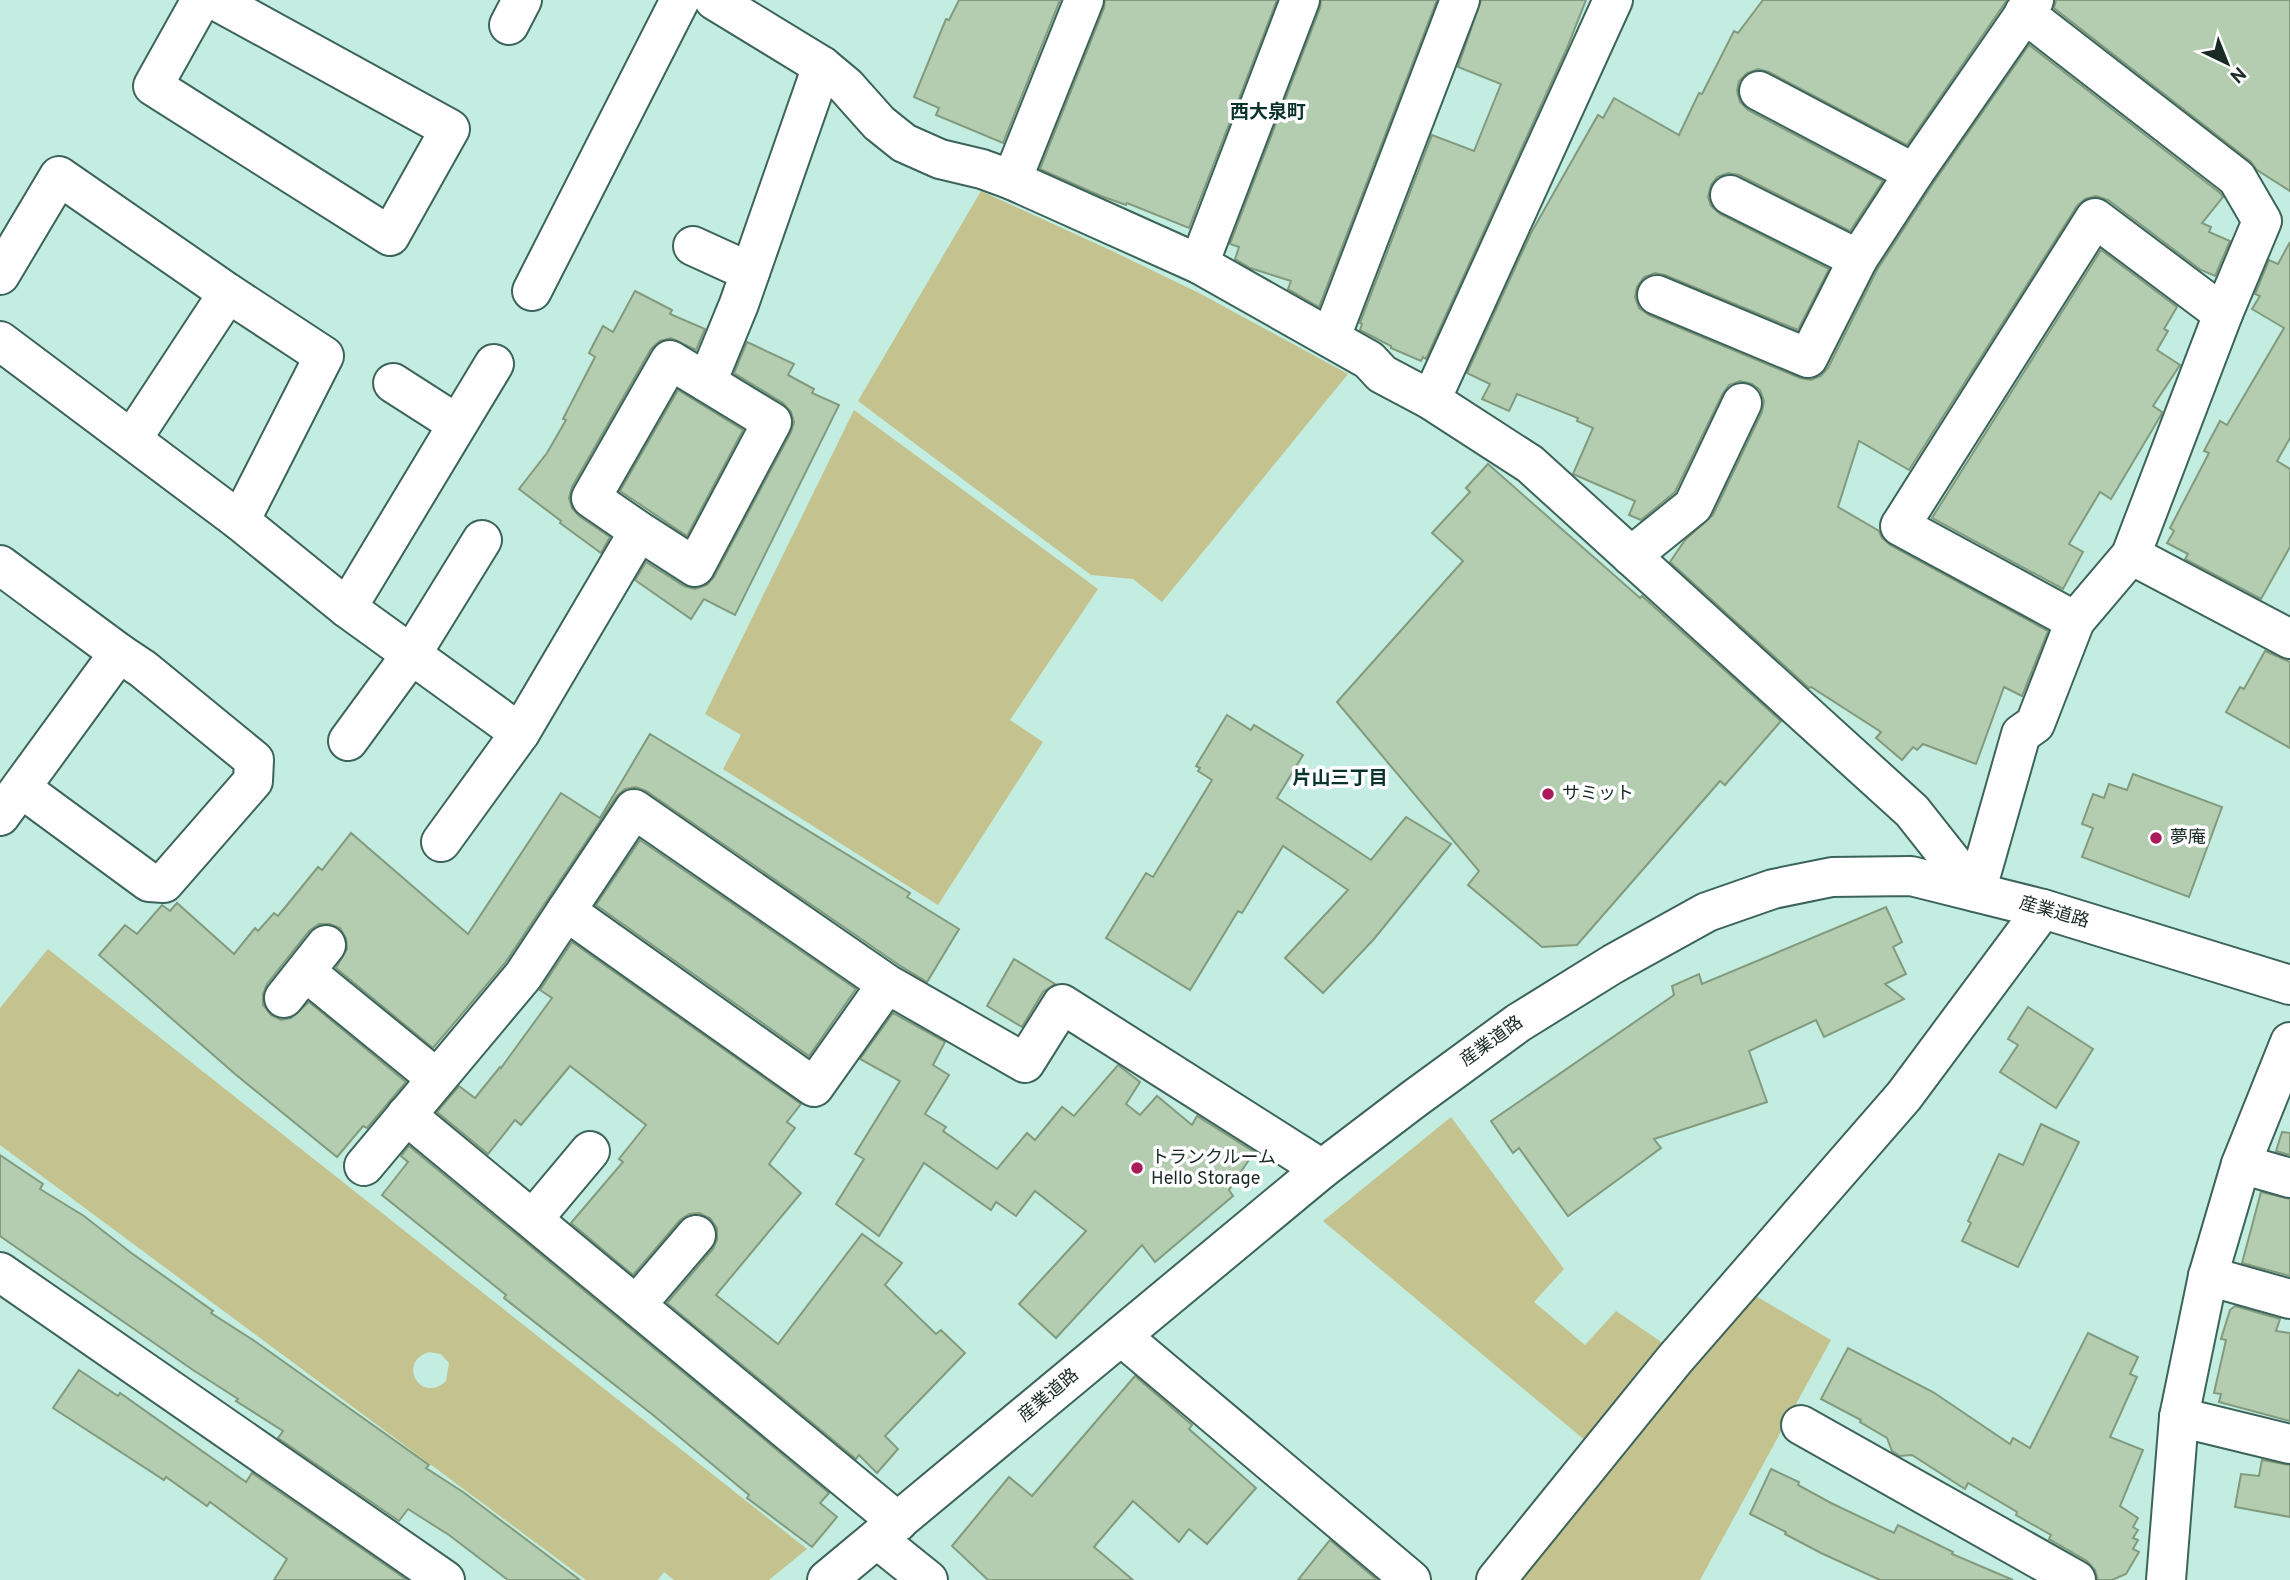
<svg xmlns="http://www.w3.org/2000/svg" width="2290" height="1580" viewBox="0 0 2290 1580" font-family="Overpass,'Noto Sans JP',sans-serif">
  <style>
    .green { fill: #c4c28e; fill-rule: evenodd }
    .building { fill: #b4cdb0; stroke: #829a7e; stroke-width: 2 }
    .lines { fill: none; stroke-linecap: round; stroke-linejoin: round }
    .minor-casing { stroke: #3c645a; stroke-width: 42 }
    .minor { stroke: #fff; stroke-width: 38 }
    .poi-dot { fill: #aa1c59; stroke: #fff; stroke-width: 2.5 }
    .labels { text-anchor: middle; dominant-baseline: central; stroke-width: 7; stroke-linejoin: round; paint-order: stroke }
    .poi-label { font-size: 18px; fill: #1a2b26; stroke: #fff; text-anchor: start }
    .street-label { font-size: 18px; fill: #1a2b26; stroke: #fff }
    .neighbourhood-label { font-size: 19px; font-weight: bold; fill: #0a342b; stroke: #fff }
  </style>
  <rect width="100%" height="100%" fill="#c2ede0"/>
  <g class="green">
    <path d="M981,191L1110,250L1199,293L1348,374L1162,602L1133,579L1091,575L858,401Z"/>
    <path d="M854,410L1098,589L1010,720L1043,742L938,905L723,769L741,735L705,714Z"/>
    <path d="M48,949L807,1549L769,1580H674L664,1572L658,1580H586L0,1145V1008ZM429,1352L441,1354L449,1363L446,1381C421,1405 396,1362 429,1352Z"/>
    <path d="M1451,1117L1564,1269L1534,1302L1585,1345L1616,1311L1667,1346L1587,1442L1323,1221Z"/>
    <path d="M1747,1291L1831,1340L1700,1580H1519Z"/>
  </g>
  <g class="building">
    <path d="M959,0H1060L1003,143L936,115L939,108L914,97L946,19L949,20Z"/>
    <path d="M1105,0H1277L1189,228L1127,203L1126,205L1101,196L1040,169L1104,8Z"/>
    <path d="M1321,0H1437L1319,307L1288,289L1291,281L1250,268L1235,259L1239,247L1230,244L1320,8Z"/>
    <path d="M1481,0H1586L1567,48L1426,359L1423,357L1421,361L1391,348V346L1360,330L1362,324L1360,323L1432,135L1474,151L1501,84L1458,67Z"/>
    <path d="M1763,0H2007L1907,145L1769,72L1758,69L1747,73L1739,81L1737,91L1740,102L1748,110L1883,181L1850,231L1739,175L1728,173L1717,177L1711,185L1708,197L1711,206L1720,214L1829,269L1798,330L1665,275L1655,273L1644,277L1637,287L1635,297L1639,308L1649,315L1800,378L1811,380L1821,376L1828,368L1877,270L1932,185L2029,45L2220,193L2223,197L2202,223L2211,227L2209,232L2230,241L2215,276L2201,270L2108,200L2096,196L2085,199L2077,206L1909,470L1859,441L1838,507L1879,531L1882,538L1890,545L2048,631L2022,696L2004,687L1976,764L1923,744L1917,750L1913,747L1902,760L1876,738L1881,732L1811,687L1809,688L1670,562L1685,540L1713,515L1762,412L1764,401L1760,390L1752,384L1740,381L1729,385L1723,393L1675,492L1641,520L1629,515L1635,501L1573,474L1593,428L1577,421L1578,418L1517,394L1509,411L1482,399L1490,384L1467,373L1531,233L1598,115L1603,118L1614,98L1679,135L1699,93L1702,94L1734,31L1738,33Z"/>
    <path d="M2056,0H2290V191L2257,170L2250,161L2054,8Z"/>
    <path d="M2290,242V438L2277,461L2290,469V547L2261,599L2185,559L2188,554L2167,543L2174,531L2170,528L2209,453L2204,451L2220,421L2227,425L2284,328L2252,309L2260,296L2255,294L2269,260L2278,264Z"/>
    <path d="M2101,250L2177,307L2164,329L2168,331L2157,350L2180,365L2153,406L2162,412L2161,415L2111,499L2100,492L2069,544L2083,552L2063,589L1932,518Z"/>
    <path d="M635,291L672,310L670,314L705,329L696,350L671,338L660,341L651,349L572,487L569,498L572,508L579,516L610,537L601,553L560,523L561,521L519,489L547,453L566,420L563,419L595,357L589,353L603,326L613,332Z"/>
    <path d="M747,342L794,364L788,375L814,389L812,393L839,405L735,615L704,599L691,619L635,580L646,562L684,586L695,589L707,585L714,577L791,432L794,422L791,412L783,403L734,373Z"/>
    <path d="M678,390L743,430L687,536L620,491Z"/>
    <path d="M1488,464L1640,598L1642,596L1781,721L1725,785L1720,781L1577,945L1542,947L1468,885L1479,871L1337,702L1463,561L1432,533L1470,492L1466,488Z"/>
    <path d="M2265,651L2290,662V748L2226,712L2240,687L2244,689Z"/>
    <path d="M1227,715L1251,730L1254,725L1303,755L1277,798L1371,860L1406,817L1451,844L1374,939L1323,993L1285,958L1348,890L1283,846L1242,913L1238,911L1190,990L1106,938L1146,873L1153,877L1212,780L1198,771L1200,768L1196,766Z"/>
    <path d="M650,734L910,893L907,897L959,929L927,982L899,965L646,791L636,787L625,789L616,797L505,963L433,1048L336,968L347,949L346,938L340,928L330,924H319L309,931L267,984L263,994V1005L271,1015L281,1020L291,1018L309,1002L406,1082L367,1128L363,1126L337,1157L235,1074L99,955L125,925L137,934L162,905L170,911L177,903L234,954L255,928L258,931L274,913L278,916L318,867L322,870L351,833L468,934L561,793L600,818Z"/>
    <path d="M2133,774L2222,807L2189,897L2082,857L2093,828L2082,824L2093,794L2104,798L2109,784L2127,790Z"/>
    <path d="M640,840L856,989L809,1056L596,905Z"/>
    <path d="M1886,907L1902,942L1893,947L1906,974L1885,984L1904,999L1824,1037L1816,1020L1749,1051L1767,1102L1654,1139L1661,1148L1568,1216L1519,1148L1513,1153L1491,1121L1674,995L1672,986L1699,974L1702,984Z"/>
    <path d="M572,942L801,1104L787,1122L795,1128L769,1164L801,1193L716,1295L778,1344L862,1234L902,1263L885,1285L936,1334L941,1330L965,1353L885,1436L898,1449L877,1473L859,1455L856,1459L667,1303L713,1249L717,1240V1228L710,1218L699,1213L689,1214L680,1220L633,1275L571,1223L623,1162L619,1159L646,1125L570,1066L521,1125L515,1120L488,1154L437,1112L459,1086L475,1098L500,1067L501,1068L552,998L540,990Z"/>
    <path d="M1014,959L1055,984L1043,992L1022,1027L987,1006Z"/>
    <path d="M2028,1007L2093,1049L2056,1108L2000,1072L2018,1045L2008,1039Z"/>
    <path d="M893,1013L945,1042L933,1065L949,1075L925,1114L946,1127L943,1131L997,1169L1027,1133L1035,1140L1062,1107L1074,1116L1118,1065L1140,1082L1126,1104L1140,1115L1157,1096L1192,1125L1197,1116L1254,1152L1229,1190L1233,1196L1155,1262L1142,1245L1056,1338L1019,1304L1086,1231L1035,1191L1016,1216L996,1202L991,1210L924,1163L879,1236L836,1204L864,1159L855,1154L900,1081L860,1059Z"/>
    <path d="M2041,1124L2079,1142L2018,1267L1962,1241L1971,1223L1968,1221L1999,1154L2023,1165Z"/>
    <path d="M2282,1132L2290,1133V1155L2276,1151Z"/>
    <path d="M409,1146L829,1493L820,1503L837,1517L812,1547L747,1498L749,1495L653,1415L504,1298L506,1295L382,1195L408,1162L401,1156Z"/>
    <path d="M0,1155L43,1184L40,1189L84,1216L130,1252L213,1311L211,1313L256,1342L429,1465L426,1468L463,1492L580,1580H508L449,1535L408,1509L399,1521L278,1438L283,1431L236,1401L238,1399L193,1370L0,1236Z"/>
    <path d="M2261,1192L2290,1199V1276L2242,1263Z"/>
    <path d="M2235,1306L2280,1319L2276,1331L2290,1333V1421L2219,1402L2221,1394L2214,1393L2226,1340L2221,1339L2230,1310Z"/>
    <path d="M2088,1333L2138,1357L2130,1374L2137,1377L2110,1437L2143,1450L2120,1506L2138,1518L2133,1527L2138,1530L2133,1538L2138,1540L2133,1549L2139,1552L2126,1574L2112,1580H2098L2095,1570L2087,1561L2049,1539L2051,1535L2016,1515L2017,1512L1968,1483L1965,1489L1912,1455L1900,1456L1892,1451L1887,1438L1860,1422L1861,1420L1821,1399L1848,1348L1933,1392L2010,1444L2013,1438L2030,1448Z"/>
    <path d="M79,1370L118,1396L120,1393L246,1482L252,1473L407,1580H274L287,1559L210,1502L207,1506L166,1477L164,1480L53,1408Z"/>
    <path d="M1135,1376L1192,1425L1189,1429L1256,1488L1207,1544L1189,1529L1179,1542L1133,1501L1094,1547L1133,1580H988L952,1546L1009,1477L1032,1496Z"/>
    <path d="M2262,1460L2290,1465V1517L2235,1507L2241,1474L2259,1476Z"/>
    <path d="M1771,1469L1799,1482L1798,1485L1831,1503L1894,1533L1898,1525L1953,1552L1952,1554L2013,1580H1880L1821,1553L1785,1534L1786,1532L1750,1514Z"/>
    <path d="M1330,1540L1377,1580H1298Z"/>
  </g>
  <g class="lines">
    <defs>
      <g id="minor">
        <path d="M201,0L153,86L390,236L450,129L215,0"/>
        <path d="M714,0L822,66L846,86L879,123L904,143L940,159L982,169L1012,180L1199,264L1369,360L1382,374L1431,400L1530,464L1912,811L1976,892"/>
        <path d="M509,25L522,0"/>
        <path d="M1759,91L1914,173"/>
        <path d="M1012,180L1084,0"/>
        <path d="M1730,195L1858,259L1914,173L2034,0"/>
        <path d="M693,246L750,272"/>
        <path d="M1199,264L1300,0"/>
        <path d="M0,275L59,176L228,293"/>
        <path d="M532,291L680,0"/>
        <path d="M1657,295L1808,358L1858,259"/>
        <path d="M1331,337L1460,0"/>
        <path d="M0,341L240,521L347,608L520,733"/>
        <path d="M707,382L739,304L822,66"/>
        <path d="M393,383L457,424"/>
        <path d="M1431,400L1613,0"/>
        <path d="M132,439L228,293L324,356L240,521"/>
        <path d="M2131,555L2290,639"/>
        <path d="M1631,556L1693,506L1742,403"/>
        <path d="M0,565L119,653L0,816"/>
        <path d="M347,608L494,364"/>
        <path d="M2075,621L1900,526L2095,218L2223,314"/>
        <path d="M348,741L411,655L482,540"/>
        <path d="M21,788L149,882L164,883L253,781L254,760L143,669L119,653"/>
        <path d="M441,842L520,733L639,531L695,567L772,422L670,360L591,498L639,531"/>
        <path d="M1976,892L2021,734L2035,724L2075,621L2131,555L2223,314L2262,221L2237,178L2024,13"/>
        <path d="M306,972L436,1078"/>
        <path d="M887,984L814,1087L566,911L634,809L887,984L1025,1063L1062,1004L1322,1169"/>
        <path d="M284,998L326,945"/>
        <path d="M406,1115L898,1522"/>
        <path d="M2241,1164L2290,1178"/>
        <path d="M364,1166L523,976L566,911"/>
        <path d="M533,1219L590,1151"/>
        <path d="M0,1272L445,1580"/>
        <path d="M2208,1276L2290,1299"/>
        <path d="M637,1304L696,1235"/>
        <path d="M1121,1336L1411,1580"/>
        <path d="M2179,1417L2290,1444"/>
        <path d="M1801,1425L2076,1580"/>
        <path d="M877,1539L928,1580"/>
        <path d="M827,1580L1322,1169L1414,1099L1518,1023L1613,964L1707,912L1773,889L1832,877L1911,876L2043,909L2290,985"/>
        <path d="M1496,1580L1675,1359L1904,1096L2043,909"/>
        <path d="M2166,1580L2179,1417L2208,1276L2241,1164L2290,1042"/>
      </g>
    </defs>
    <use href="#minor" class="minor-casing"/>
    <use href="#minor" class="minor"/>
  </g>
  <g class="poi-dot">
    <circle cx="1548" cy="794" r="7"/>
    <circle cx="2156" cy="838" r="7"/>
    <circle cx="1137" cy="1168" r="7"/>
  </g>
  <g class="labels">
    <g class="poi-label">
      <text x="1562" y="794">サミット</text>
      <text x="2170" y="838">夢庵</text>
      <text x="1151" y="1158">トランクルーム<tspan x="1151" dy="21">Hello Storage</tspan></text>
    </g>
    <g class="street-label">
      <text transform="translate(2054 913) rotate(16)">産業道路</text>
      <text transform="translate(1492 1042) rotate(-36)">産業道路</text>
      <text transform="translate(1049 1396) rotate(-40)">産業道路</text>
    </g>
    <g class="neighbourhood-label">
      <text x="1268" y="113">西大泉町</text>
      <text x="1340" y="779">片山三丁目</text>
    </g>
  </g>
  <g transform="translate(2227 63) rotate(137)" stroke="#ffffff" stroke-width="5" paint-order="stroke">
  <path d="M0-5L12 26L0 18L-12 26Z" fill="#1a2b26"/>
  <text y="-10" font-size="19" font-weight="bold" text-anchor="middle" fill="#1a2b26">N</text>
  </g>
</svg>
